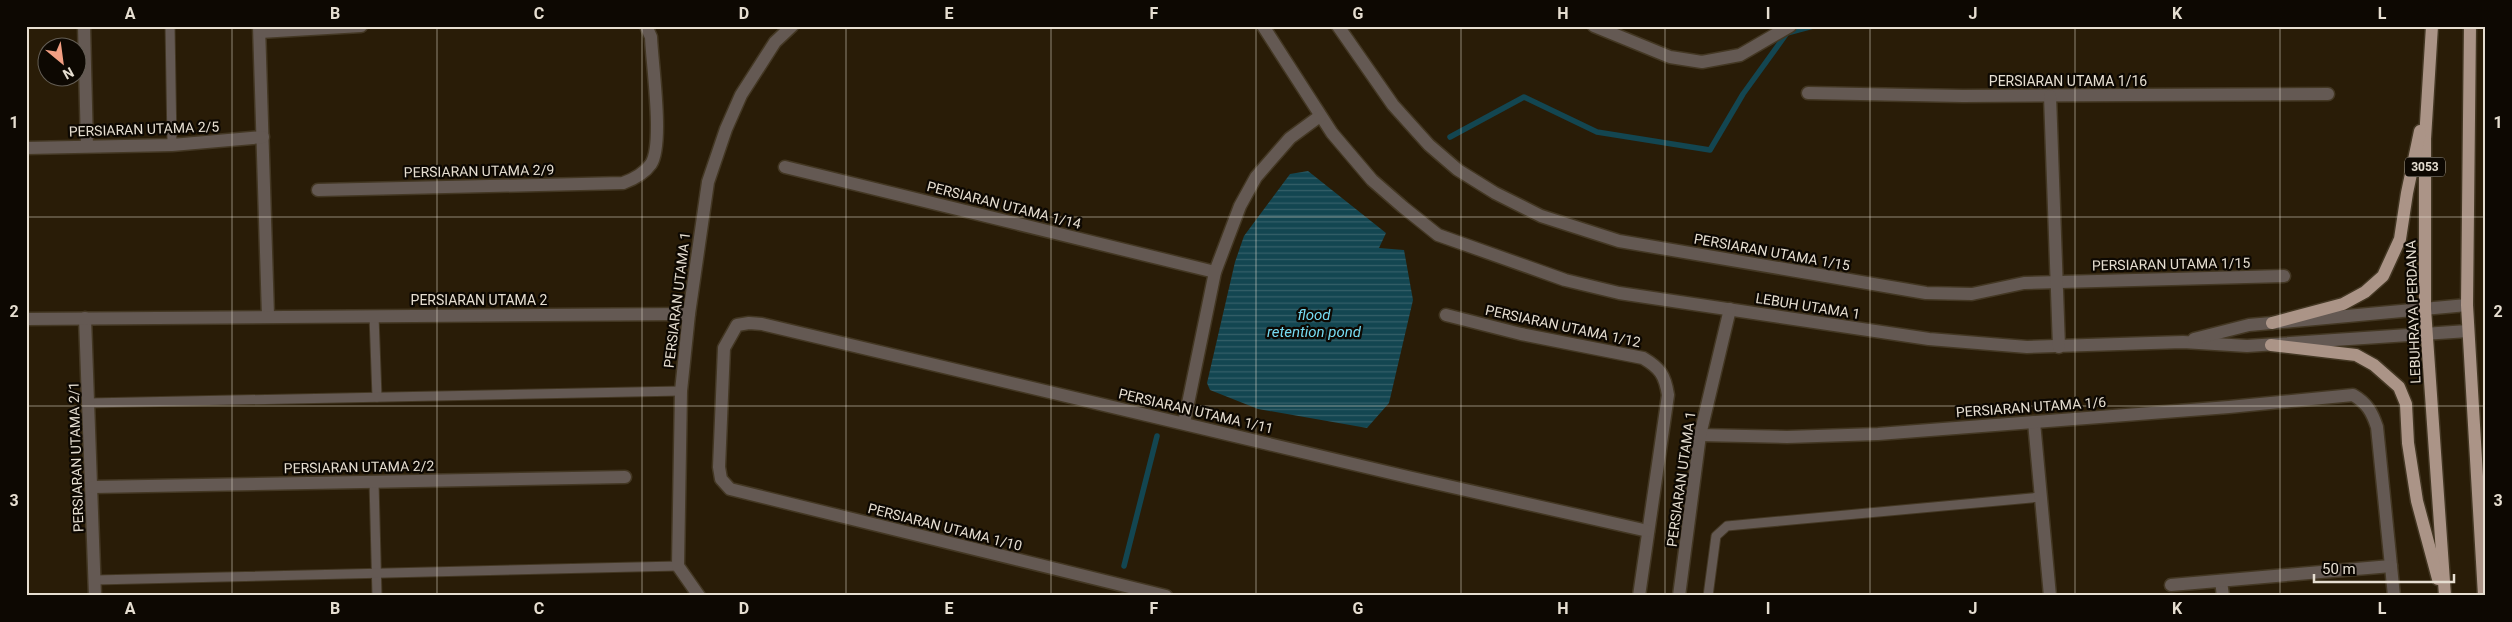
<svg xmlns="http://www.w3.org/2000/svg" width="2512" height="622" viewBox="0 0 2512 622" font-family="Roboto,sans-serif">
  <style>
    .water { fill: url(#water-rules) }
    .lines { fill: none; stroke-linecap: round; stroke-linejoin: round }
    .stream { stroke: #134651; stroke-width: 5.5 }
    .lane-casing { stroke: #433723; stroke-width: 11 }
    .street-casing { stroke: #433723; stroke-width: 15 }
    .primary-casing { stroke: #433723; stroke-width: 15 }
    .lane { stroke: #645953; stroke-width: 9 }
    .street { stroke: #645953; stroke-width: 12 }
    .primary { stroke: #ab9487; stroke-width: 12 }
    .grid { fill: none; stroke: #e6ded1; stroke-width: 1; stroke-opacity: 0.55 }
    .labels { text-anchor: middle; dominant-baseline: central; stroke-width: 4.5; stroke-linejoin: round; paint-order: stroke }
    .shield { fill: #0d0802; stroke: #a59e93; stroke-width: 1 }
    .shield-label { font-size: 12px; font-weight: bold; fill: #e6ded1 }
    .street-label { font-size: 14px; fill: #e6ded1; stroke: #0d0802 }
    .water-label { font-size: 15px; font-style: italic; fill: #76daf1; stroke: #0d0802 }
    .neatline { fill: none; stroke: #e6ded1; stroke-width: 2 }
    .grid-label { font-size: 16px; text-anchor: middle; font-weight: bold; fill: #e6ded1 }
  </style>
  <defs>
    <pattern id="water-rules" width="6" height="5" patternUnits="userSpaceOnUse" patternTransform="scale(1.25)"><rect width="6" height="5" fill="#134651"/><path d="M0 2.5h6" fill="none" stroke="#356069"/></pattern>
  </defs>
  <rect width="100%" height="100%" fill="#291c07"/>
  <path class="water" d="M1308,171L1386,233L1379,248L1404,250L1413,300L1389,403L1367,428L1258,409L1210,390L1207,383L1235,262L1244,236L1290,174Z"/>
  <g class="lines">
    <g class="stream">
      <path d="M1450,137L1524,97L1597,132L1710,150L1743,94L1787,33L1813,26"/>
      <path d="M1124,566L1157,436"/>
    </g>
    <defs>
      <g id="lane">
        <path d="M170,26L172,145"/>
        <path d="M374,316L377,397"/>
        <path d="M89,403L681,391"/>
        <path d="M374,482L377,596"/>
        <path d="M95,580L678,566"/>
        <path d="M1708,596L1716,536L1727,526L2041,497"/>
      </g>
      <g id="street">
        <path d="M84,26L87,146"/>
        <path d="M259,26L268,316"/>
        <path d="M1263,26L1332,133L1372,180L1403,207L1438,235L1565,280L1619,293L1929,339L2027,347L2183,342L2247,346L2468,331"/>
        <path d="M1338,26L1393,105L1429,145L1458,170L1495,193L1541,216L1619,241L1926,293L1972,294L2024,283L2284,276"/>
        <path d="M1594,26L1670,57L1702,62L1740,55L1790,26"/>
        <path d="M260,32L361,26"/>
        <path d="M1808,93L1963,96L2328,94"/>
        <path d="M2050,96L2059,347"/>
        <path d="M26,148L172,145L263,137"/>
        <path d="M785,167L1215,272"/>
        <path d="M318,190L623,183C634,179 644,174 651,164C664,144 652,64 651,37L646,26"/>
        <path d="M1446,315L1521,334L1643,358C1660,368 1665,375 1668,395L1639,596"/>
        <path d="M85,318L95,596"/>
        <path d="M26,319L689,314"/>
        <path d="M2194,339L2249,325L2467,305"/>
        <path d="M2034,422L2050,596"/>
        <path d="M1184,423L1215,272L1240,206L1256,177L1290,138L1320,116"/>
        <path d="M1700,435L1787,437L1878,434L2229,407L2353,395C2367,403 2372,412 2377,427L2394,596"/>
        <path d="M93,487L625,477"/>
        <path d="M2221,581L2223,596"/>
        <path d="M2171,585L2391,566"/>
        <path d="M699,596L678,566L681,391L689,314L708,182L726,129L741,95L775,42L792,26"/>
        <path d="M1166,596L730,489L721,479L719,467L724,348L737,325L749,323L762,324L1408,477L1648,531"/>
        <path d="M1679,596L1700,435L1730,309"/>
      </g>
      <g id="primary">
        <path d="M2432,26L2425,139V309L2445,596"/>
        <path d="M2470,26L2467,305L2484,596"/>
        <path d="M2272,323L2343,304L2365,292L2383,276L2400,239L2407,193L2420,131"/>
        <path d="M2271,345L2356,355L2374,365L2399,387L2406,404L2408,443L2417,501L2438,579"/>
      </g>
    </defs>
    <use href="#lane" class="lane-casing"/>
    <use href="#street" class="street-casing"/>
    <use href="#primary" class="primary-casing"/>
    <use href="#lane" class="lane"/>
    <use href="#street" class="street"/>
    <use href="#primary" class="primary"/>
  </g>
  <path class="grid" d="M232,26V596M437,26V596M642,26V596M846,26V596M1051,26V596M1256,26V596M1461,26V596M1665,26V596M1870,26V596M2075,26V596M2280,26V596M26,217H2486M26,406H2486"/>
  <g class="labels">
    <rect class="shield" x="2405" y="157.5" width="40" height="19" rx="4"/>
    <g class="shield-label">
      <text x="2425" y="167">3053</text>
    </g>
    <g class="street-label">
      <text x="2068" y="81">PERSIARAN UTAMA 1/16</text>
      <text transform="translate(144 129) rotate(-2)">PERSIARAN UTAMA 2/5</text>
      <text transform="translate(479 171) rotate(-1)">PERSIARAN UTAMA 2/9</text>
      <text transform="translate(1004 205) rotate(14)">PERSIARAN UTAMA 1/14</text>
      <text transform="translate(1772 252) rotate(10)">PERSIARAN UTAMA 1/15</text>
      <text transform="translate(2171 264) rotate(-1)">PERSIARAN UTAMA 1/15</text>
      <text x="479" y="300">PERSIARAN UTAMA 2</text>
      <text transform="translate(677 300) rotate(-83)">PERSIARAN UTAMA 1</text>
      <text transform="translate(1808 306) rotate(9)">LEBUH UTAMA 1</text>
      <text transform="translate(2413 312) rotate(-92)">LEBUHRAYA PERDANA</text>
      <text transform="translate(1563 326) rotate(12)">PERSIARAN UTAMA 1/12</text>
      <text transform="translate(2031 407) rotate(-4)">PERSIARAN UTAMA 1/6</text>
      <text transform="translate(1196 411) rotate(13)">PERSIARAN UTAMA 1/11</text>
      <text transform="translate(76 457) rotate(-92)">PERSIARAN UTAMA 2/1</text>
      <text transform="translate(359 467) rotate(-1)">PERSIARAN UTAMA 2/2</text>
      <text transform="translate(1681 479) rotate(-82)">PERSIARAN UTAMA 1</text>
      <text transform="translate(945 527) rotate(14)">PERSIARAN UTAMA 1/10</text>
    </g>
    <g class="water-label">
      <text x="1314" y="315">flood<tspan x="1314" dy="17">retention pond</tspan></text>
    </g>
  </g>
  <rect width="2512" height="622" fill="none" stroke="#0d0802" stroke-width="55"/>
  <g transform="translate(62 62) rotate(151)"><circle r="24" fill="#0d0802" stroke="#645e55"/>
  <path d="M0-4L9 19L0 12L-9 19Z" fill="#f39f83"/>
  <text y="-8" font-size="14" font-weight="bold" text-anchor="middle" fill="#e6ded1">N</text>
  </g>
  <path d="M2314 574v8h140v-8" fill="none" stroke="#e6ded1" stroke-width="2.5"/>
  <text x="2322" y="574" font-size="15" fill="#e6ded1" stroke="#0d0802" stroke-width="4" paint-order="stroke">50 m</text>
  <rect x="28" y="28" width="2456" height="566" class="neatline"/>
  <g class="grid-label">
    <text x="130" y="19">A</text>
    <text x="335" y="19">B</text>
    <text x="539" y="19">C</text>
    <text x="744" y="19">D</text>
    <text x="949" y="19">E</text>
    <text x="1154" y="19">F</text>
    <text x="1358" y="19">G</text>
    <text x="1563" y="19">H</text>
    <text x="1768" y="19">I</text>
    <text x="1973" y="19">J</text>
    <text x="2177" y="19">K</text>
    <text x="2382" y="19">L</text>
    <text x="14" y="128">1</text>
    <text x="2498" y="128">1</text>
    <text x="14" y="317">2</text>
    <text x="2498" y="317">2</text>
    <text x="14" y="506">3</text>
    <text x="2498" y="506">3</text>
    <text x="130" y="614">A</text>
    <text x="335" y="614">B</text>
    <text x="539" y="614">C</text>
    <text x="744" y="614">D</text>
    <text x="949" y="614">E</text>
    <text x="1154" y="614">F</text>
    <text x="1358" y="614">G</text>
    <text x="1563" y="614">H</text>
    <text x="1768" y="614">I</text>
    <text x="1973" y="614">J</text>
    <text x="2177" y="614">K</text>
    <text x="2382" y="614">L</text>
  </g>
</svg>
